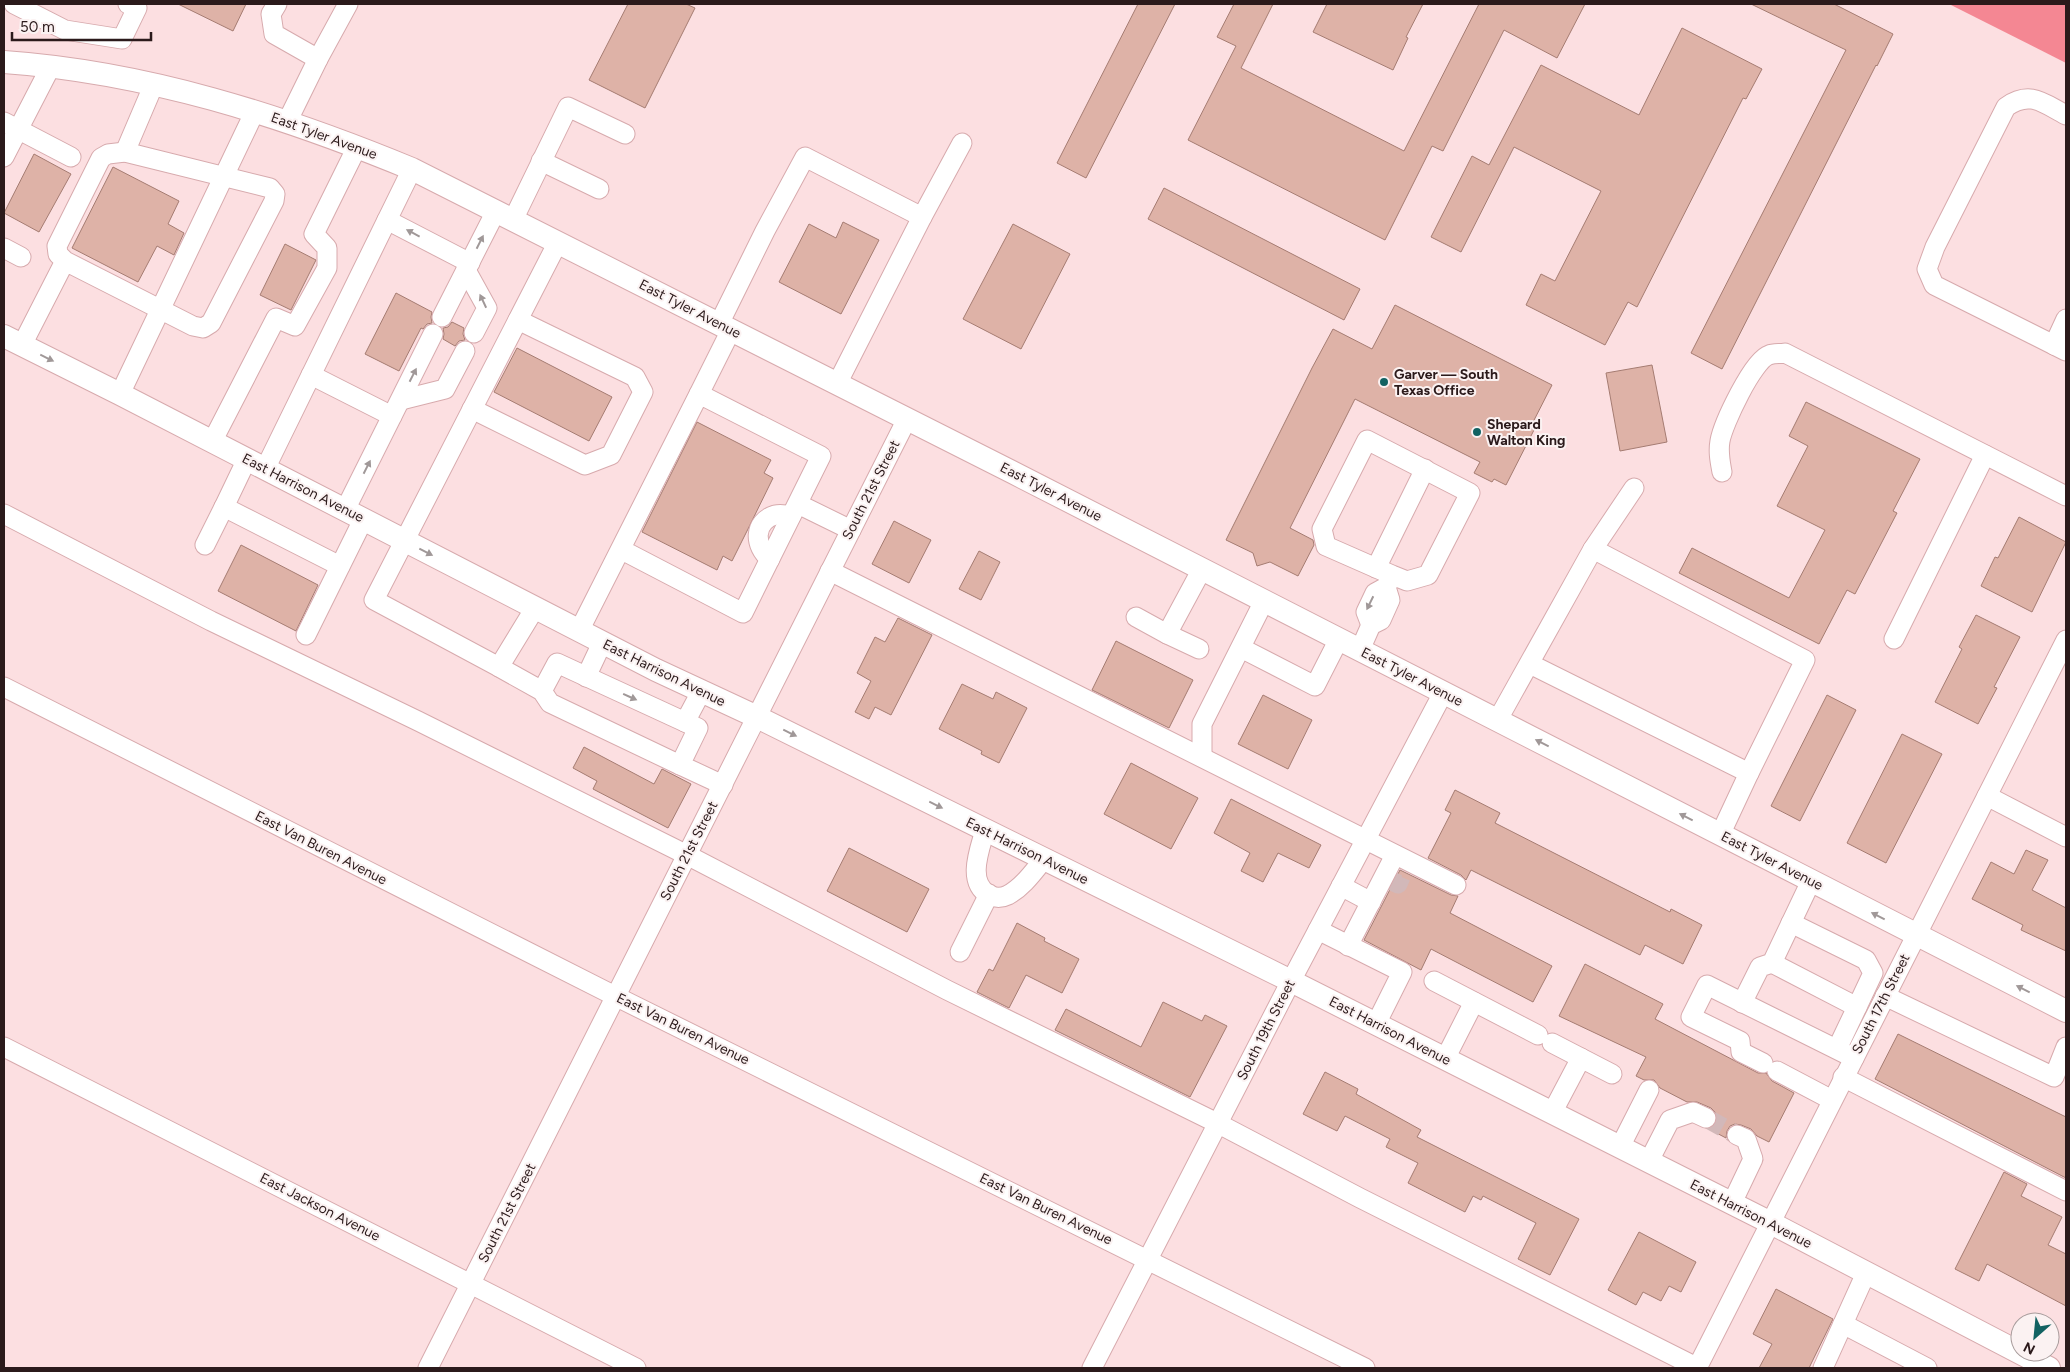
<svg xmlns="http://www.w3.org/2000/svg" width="2070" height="1372" viewBox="0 0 2070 1372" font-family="Figtree,sans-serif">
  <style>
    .water { fill: #f48793 }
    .building { fill: #deb2a7; stroke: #a57c72 }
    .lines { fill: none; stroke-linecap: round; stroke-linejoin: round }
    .minor-tunnel { stroke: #d2b8b9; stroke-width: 19; stroke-dasharray: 19 9; stroke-linecap: butt }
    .minor-casing { stroke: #d7aaad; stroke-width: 21 }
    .major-casing { stroke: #d7aaad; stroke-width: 24 }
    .minor { stroke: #fff; stroke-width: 19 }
    .major { stroke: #fff; stroke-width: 22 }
    .oneway { fill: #a09898 }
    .poi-dot { fill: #126262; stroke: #fbf2f2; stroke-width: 2 }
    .labels { text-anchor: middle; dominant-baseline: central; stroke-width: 4; stroke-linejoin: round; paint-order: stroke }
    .street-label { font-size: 14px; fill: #2b1a1b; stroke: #fbf2f2 }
    .poi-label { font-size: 14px; font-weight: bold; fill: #2b1a1b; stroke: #fbf2f2; text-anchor: start }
  </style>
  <rect width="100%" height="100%" fill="#fcdfe1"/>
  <path class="water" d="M1949,4H2066V63Z"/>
  <g class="building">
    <path d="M178,4H246L233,31Z"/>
    <path d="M628,4H686L695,8L645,108L589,80Z"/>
    <path d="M1138,4H1175L1086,178L1057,163Z"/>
    <path d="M1234,4H1273L1241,68L1404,151L1479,4H1585L1557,58L1504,30L1443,151L1432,146L1385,240L1188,140L1236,46L1217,37Z"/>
    <path d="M1327,4H1423L1406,37L1408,38L1393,70L1313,32Z"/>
    <path d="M1751,4H1834L1893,34L1877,66L1876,65L1722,369L1691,353L1846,50Z"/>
    <path d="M1682,28L1762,69L1746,99L1743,98L1637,307L1628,302L1605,345L1526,305L1541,274L1555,281L1601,191L1514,147L1461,252L1431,237L1472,156L1489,165L1541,65L1639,115Z"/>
    <path d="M34,154L71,174L39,232L4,213Z"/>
    <path d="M113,167L179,201L168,224L184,233L174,255L157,246L138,282L72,248Z"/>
    <path d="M1164,188L1360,289L1344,320L1148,219Z"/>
    <path d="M843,222L879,240L841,314L779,282L809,224L836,238Z"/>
    <path d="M1013,224L1070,254L1021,349L963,319Z"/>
    <path d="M285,244L316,260L291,310L260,295Z"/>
    <path d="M396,293L432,312L431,317L432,323L427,324L423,329L421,328L399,371L365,354Z"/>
    <path d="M1395,305L1552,385L1530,428L1534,430L1506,485L1494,479L1492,482L1474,473L1480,462L1355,399L1290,528L1313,540L1314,545L1298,576L1270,562L1257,566L1253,553L1226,540L1312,368L1333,329L1372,349Z"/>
    <path d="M452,322L464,328L463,334L465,340L459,341L455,346L443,339L444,334L443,328L448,327Z"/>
    <path d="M517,348L612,397L589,441L494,392Z"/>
    <path d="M1652,365L1667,442L1620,451L1606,373Z"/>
    <path d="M1806,402L1920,459L1893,511L1897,513L1855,594L1847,590L1819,644L1679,573L1692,548L1789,598L1825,530L1777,506L1808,446L1789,436Z"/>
    <path d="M697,422L771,460L764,473L773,478L748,529L732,561L723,556L717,570L642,532Z"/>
    <path d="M2019,517L2066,542L2032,612L1981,586L1995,557L1998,558Z"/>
    <path d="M894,521L931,540L909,583L872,564Z"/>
    <path d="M241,545L318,585L296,631L218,591Z"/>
    <path d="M979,551L1000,562L981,600L959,589Z"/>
    <path d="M1976,615L2020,637L1994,687L1997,688L1978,724L1935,702L1962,649L1959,647Z"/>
    <path d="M898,618L932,635L891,715L875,707L869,719L855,712L871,681L857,673L875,637L885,642Z"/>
    <path d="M1116,641L1193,680L1169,728L1092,690Z"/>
    <path d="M962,684L993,699L996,692L1027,708L999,763L981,754L982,751L939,729Z"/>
    <path d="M1263,695L1312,720L1288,769L1238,744Z"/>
    <path d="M1827,695L1856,710L1800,821L1771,806Z"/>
    <path d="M1902,734L1942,754L1886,863L1847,843Z"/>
    <path d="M584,747L654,784L662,769L691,784L668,828L593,789L597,781L573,768Z"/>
    <path d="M1131,763L1198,798L1171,849L1104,814Z"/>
    <path d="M1455,790L1500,813L1495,823L1670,912L1671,909L1702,925L1683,964L1645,945L1640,955L1471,870L1466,880L1461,875L1428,858L1451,813L1445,810Z"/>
    <path d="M1231,799L1321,845L1309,868L1278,853L1263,882L1241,871L1250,853L1214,833Z"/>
    <path d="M849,848L929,889L907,932L827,891Z"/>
    <path d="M2026,850L2048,860L2032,890L2066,908V951L2021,930L2023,925L1972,899L1991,862L2014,874Z"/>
    <path d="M1400,870L1451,895L1458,896L1450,913L1552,966L1533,1002L1431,949L1421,970L1364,940Z"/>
    <path d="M1017,923L1045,938L1044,941L1079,959L1062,993L1026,975L1009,1008L977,992L989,969L993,971Z"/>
    <path d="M1585,964L1663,1004L1655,1019L1758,1073H1766L1772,1081L1794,1093L1769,1142L1757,1136L1751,1129L1741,1125L1735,1124L1730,1126L1727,1131L1726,1138L1709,1129L1716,1123L1717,1117L1715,1112L1711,1108L1697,1102H1687L1660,1088L1654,1080H1644L1636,1076L1646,1057L1559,1016Z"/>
    <path d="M1163,1002L1202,1021L1205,1015L1227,1026L1190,1097L1055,1030L1066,1009L1141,1047Z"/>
    <path d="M1898,1034L2066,1117V1178L1875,1079Z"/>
    <path d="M1325,1072L1358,1089L1356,1094L1421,1130L1417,1137L1579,1219L1550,1275L1518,1259L1536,1223L1483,1196L1481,1200L1473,1196L1465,1212L1408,1183L1418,1163L1386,1147L1390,1139L1345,1116L1337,1131L1303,1114Z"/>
    <path d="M2004,1172L2027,1184L2021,1196L2062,1217L2048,1245L2066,1254V1306L1987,1264L1979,1281L1955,1269Z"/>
    <path d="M1639,1232L1696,1262L1681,1292L1669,1286L1661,1301L1643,1292L1636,1305L1608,1290Z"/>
    <path d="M1776,1289L1833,1319L1809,1368H1759L1772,1344L1753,1334Z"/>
  </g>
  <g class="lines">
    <g class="minor-tunnel">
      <path d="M1388,879L1398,884L1404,870"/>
      <path d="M1706,1118L1737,1135"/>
    </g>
    <defs>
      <g id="minor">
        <path d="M14,4L65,30L122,39L137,8L128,4"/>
        <path d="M277,4L271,14L274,34L318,59"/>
        <path d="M2066,115C2043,103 2030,90 2006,107L1935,247L1927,269L1934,285L2066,351"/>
        <path d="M4,122L71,157"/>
        <path d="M287,122L318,59L348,4"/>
        <path d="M125,152L154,84"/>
        <path d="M4,157L51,66"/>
        <path d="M541,161L599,189"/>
        <path d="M922,217L962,143"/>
        <path d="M387,220L470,263"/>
        <path d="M513,220L568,107L625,134"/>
        <path d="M4,248L21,257"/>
        <path d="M466,270L487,308L474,333"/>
        <path d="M442,317L496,211"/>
        <path d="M719,324L765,231L805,157L922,217L837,384"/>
        <path d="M22,345L65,261L193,326L203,328L211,323L274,201L275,194L270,188L125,152L108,154L101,158L57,246L58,254L65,261"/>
        <path d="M2054,345L2066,319"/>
        <path d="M311,375L392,416"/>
        <path d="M120,394L255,111"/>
        <path d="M699,394L731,330"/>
        <path d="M401,400L445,389L465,351"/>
        <path d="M472,409L585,465L611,455L643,392L635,377L518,320"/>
        <path d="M212,442L276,318L295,326L327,268V248L314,234L357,147"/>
        <path d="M247,459L224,507L340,566"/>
        <path d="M265,469L412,169"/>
        <path d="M1722,472C1720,461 1718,452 1720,441C1723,424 1753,360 1769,355C1774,353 1780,354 1785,353L2066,496"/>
        <path d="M798,504L851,530"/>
        <path d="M345,510L433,334"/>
        <path d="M4,514L211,621L418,721L687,855L947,990L1217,1123L1360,1198L1698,1368"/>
        <path d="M205,545L224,507"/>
        <path d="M1593,549L1805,660L1749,773"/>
        <path d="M770,559C754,546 753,522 775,515C780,514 787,515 791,516"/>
        <path d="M1376,568L1425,469"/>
        <path d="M830,571L1456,885"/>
        <path d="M535,608L499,667L374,600L558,242"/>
        <path d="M1136,617L1167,634"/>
        <path d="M1371,625L1366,612L1375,593L1386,587L1392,575L1407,581L1428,575L1470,493L1367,440L1322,529L1326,546L1392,575"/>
        <path d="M579,631L699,394L821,456L743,613L622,550"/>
        <path d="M306,635L363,520"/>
        <path d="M1894,639L1985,455"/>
        <path d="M1241,648L1315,686L1339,639"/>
        <path d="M1199,649L1167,634L1202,569"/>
        <path d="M1360,650L1371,625L1381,620L1390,600L1386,587"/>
        <path d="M1530,664L1749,773L1720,835"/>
        <path d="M499,667L542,691L550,703L680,765"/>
        <path d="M586,677L602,643"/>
        <path d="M4,687L615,996L1365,1368"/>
        <path d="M542,691L557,663L698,728L680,765L723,785"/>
        <path d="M1497,721L1593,549L1634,488"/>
        <path d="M685,722L701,692"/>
        <path d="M1202,757V724L1264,601"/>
        <path d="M1987,796L2066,837"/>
        <path d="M985,830C980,849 966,882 989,895C995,898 1002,898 1008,895C1023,887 1034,871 1044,859"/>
        <path d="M1341,886L1371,902"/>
        <path d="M1318,930L1402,972L1376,1024"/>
        <path d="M1348,946L1395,855"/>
        <path d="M960,952L989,894"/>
        <path d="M1772,963L1857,1007L1873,973L1866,960L1791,923"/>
        <path d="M1434,981L1538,1035"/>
        <path d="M1885,996L2054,1077L2066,1047"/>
        <path d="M1742,1003L1760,967L1772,963L1811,881"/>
        <path d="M1552,1043L1581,1058"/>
        <path d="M4,1047L636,1368"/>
        <path d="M1837,1049L1857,1007"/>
        <path d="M1445,1059L1474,1002"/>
        <path d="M1763,1063L1741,1052L1740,1041L1691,1017L1707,985L1854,1058"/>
        <path d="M1777,1071L1832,1100"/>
        <path d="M1843,1077L2066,1191"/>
        <path d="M1552,1113L1581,1058L1612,1074"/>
        <path d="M1620,1147L1649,1090"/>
        <path d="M1649,1161L1670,1120L1693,1112L1706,1118"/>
        <path d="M1732,1203L1753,1159L1746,1139L1737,1135"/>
        <path d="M1843,1324L1927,1368"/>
        <path d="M428,1368L907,419"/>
        <path d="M1092,1368L1291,981L1443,693"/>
        <path d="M1697,1368L2066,640"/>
        <path d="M1823,1368L1866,1273"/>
      </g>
      <g id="major">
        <path d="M4,62C146,72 281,115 412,169L1014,473L2066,1011"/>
        <path d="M4,336L120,394L656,670L757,717L1291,981L1769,1222L2049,1368"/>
      </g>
    </defs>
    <use href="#minor" class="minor-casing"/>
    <use href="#major" class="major-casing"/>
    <use href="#minor" class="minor"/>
    <use href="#major" class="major"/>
  </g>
  <defs><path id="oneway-solid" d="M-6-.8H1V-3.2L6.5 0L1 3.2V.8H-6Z" transform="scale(1.25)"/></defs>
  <g class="oneway">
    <use href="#oneway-solid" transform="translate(413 233) rotate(-152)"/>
    <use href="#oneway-solid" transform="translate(480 242) rotate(-63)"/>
    <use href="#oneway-solid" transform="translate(483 301) rotate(-115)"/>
    <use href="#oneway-solid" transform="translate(47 358) rotate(26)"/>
    <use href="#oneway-solid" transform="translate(413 375) rotate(-63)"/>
    <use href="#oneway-solid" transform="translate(367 467) rotate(-63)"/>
    <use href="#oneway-solid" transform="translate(426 552) rotate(27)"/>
    <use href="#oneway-solid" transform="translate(1370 603) rotate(116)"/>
    <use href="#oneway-solid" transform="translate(630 697) rotate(24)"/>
    <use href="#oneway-solid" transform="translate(790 733) rotate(26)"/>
    <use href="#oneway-solid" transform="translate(1542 743) rotate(-153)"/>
    <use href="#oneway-solid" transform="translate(936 805) rotate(26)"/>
    <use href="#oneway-solid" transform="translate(1686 817) rotate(-153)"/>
    <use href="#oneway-solid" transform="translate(1878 916) rotate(-153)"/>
    <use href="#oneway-solid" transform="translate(2023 989) rotate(-153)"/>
  </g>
  <g class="poi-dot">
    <circle cx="1384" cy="382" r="5"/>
    <circle cx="1477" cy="432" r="5"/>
  </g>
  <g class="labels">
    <g class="street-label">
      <text transform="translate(324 136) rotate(20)">East Tyler Avenue</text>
      <text transform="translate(690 309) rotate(27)">East Tyler Avenue</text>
      <text transform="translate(303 488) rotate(27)">East Harrison Avenue</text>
      <text transform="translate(871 490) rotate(-63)">South 21st Street</text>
      <text transform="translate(1051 492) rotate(27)">East Tyler Avenue</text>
      <text transform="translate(664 673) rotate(26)">East Harrison Avenue</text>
      <text transform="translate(1412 677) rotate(27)">East Tyler Avenue</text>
      <text transform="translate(321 848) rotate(27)">East Van Buren Avenue</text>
      <text transform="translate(689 851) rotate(-63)">South 21st Street</text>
      <text transform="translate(1027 851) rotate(26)">East Harrison Avenue</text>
      <text transform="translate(1772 861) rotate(27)">East Tyler Avenue</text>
      <text transform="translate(1881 1004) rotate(-63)">South 17th Street</text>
      <text transform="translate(683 1029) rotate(26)">East Van Buren Avenue</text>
      <text transform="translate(1266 1030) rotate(-63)">South 19th Street</text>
      <text transform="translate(1390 1031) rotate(27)">East Harrison Avenue</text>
      <text transform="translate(320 1207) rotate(27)">East Jackson Avenue</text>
      <text transform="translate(1046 1209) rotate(26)">East Van Buren Avenue</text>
      <text transform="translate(507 1213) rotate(-63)">South 21st Street</text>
      <text transform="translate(1751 1214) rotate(27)">East Harrison Avenue</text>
    </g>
    <g class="poi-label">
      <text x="1394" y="374">Garver — South<tspan x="1394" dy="16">Texas Office</tspan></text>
      <text x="1487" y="424">Shepard<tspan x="1487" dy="16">Walton King</tspan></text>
    </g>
  </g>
  <rect width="2070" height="1372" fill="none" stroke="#2b1a1b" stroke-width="10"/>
  <g transform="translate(2035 1337) rotate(207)"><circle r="24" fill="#fbf2f2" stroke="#a89c9c"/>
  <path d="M0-4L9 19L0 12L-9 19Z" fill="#126262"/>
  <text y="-8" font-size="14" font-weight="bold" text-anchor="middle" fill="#2b1a1b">N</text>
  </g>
  <path d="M12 32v8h139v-8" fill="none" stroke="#2b1a1b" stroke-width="2.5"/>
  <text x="20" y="32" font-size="15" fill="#2b1a1b" stroke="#fbf2f2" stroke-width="4" paint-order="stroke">50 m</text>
</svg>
